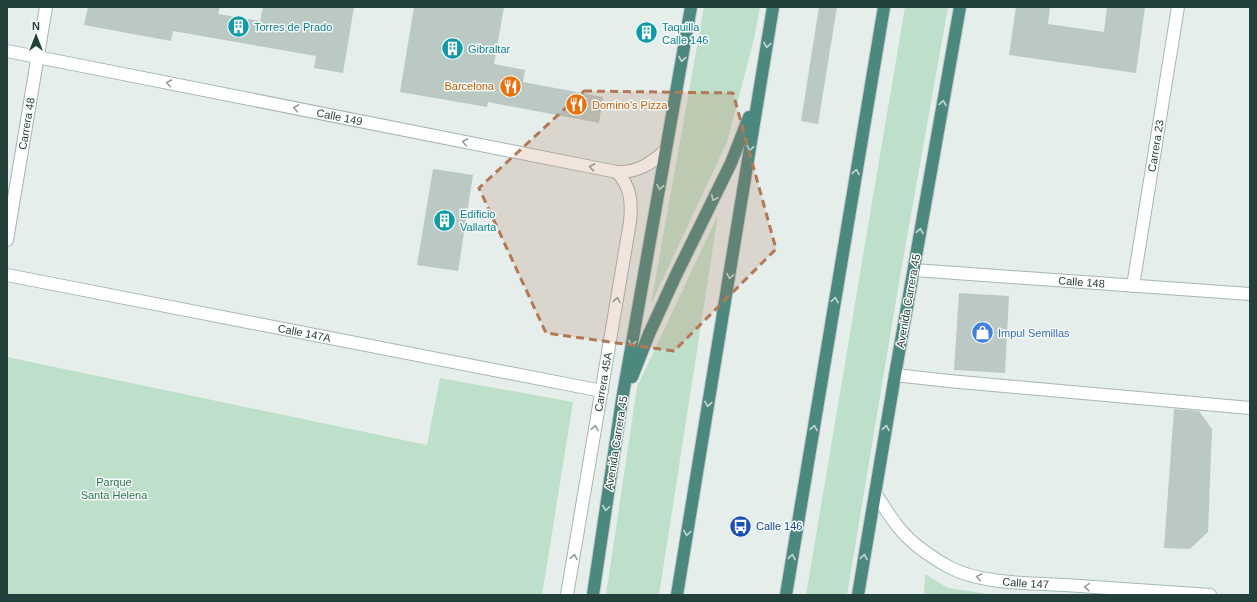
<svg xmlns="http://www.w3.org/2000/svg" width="1257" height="602" viewBox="0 0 1257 602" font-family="Helvetica,sans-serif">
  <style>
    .green { fill: #bedfca }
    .building { fill: #bac9c4 }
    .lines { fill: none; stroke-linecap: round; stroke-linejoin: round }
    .minor-casing { stroke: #a7b6b3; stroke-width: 14 }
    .secondary-casing { stroke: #a3bab4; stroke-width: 14 }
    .trunk-casing { stroke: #c2cac8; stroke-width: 14 }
    .minor { stroke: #fff; stroke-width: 12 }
    .secondary { stroke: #fff; stroke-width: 12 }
    .trunk { stroke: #4d887f; stroke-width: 12 }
    .oneway { stroke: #c3d8d4 }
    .oneway2 { stroke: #92a09d }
    .marked { fill: #b37856; fill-opacity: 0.2; stroke: #b37856; stroke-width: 3; stroke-dasharray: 8 5; stroke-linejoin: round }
    .labels { text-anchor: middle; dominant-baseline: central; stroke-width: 3; stroke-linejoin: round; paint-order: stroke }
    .culture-label { font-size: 11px; fill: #0d838f; stroke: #f6faf8; text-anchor: start }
    .food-label { font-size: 11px; fill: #c56008; stroke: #f6faf8; text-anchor: end }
    .street-label { font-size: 11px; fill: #24403b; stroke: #f6faf8 }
    .shop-label { font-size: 11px; fill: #366cbe; stroke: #f6faf8; text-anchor: start }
    .park-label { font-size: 11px; fill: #2e7751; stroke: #f6faf8 }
    .transit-label { font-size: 11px; fill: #164399; stroke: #f6faf8; text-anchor: start }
  </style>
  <rect width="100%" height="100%" fill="#e5eeeb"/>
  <g class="green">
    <path d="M704,7H760L754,39L727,142L651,304Z"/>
    <path d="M905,7H948L899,282L847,595H806Z"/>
    <path d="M718,215L659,595H606L637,387Z"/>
    <path d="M7,357L427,445L440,378L573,402L542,595H7Z"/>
    <path d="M925,574L948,588L995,595H924Z"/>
  </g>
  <g class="building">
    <path d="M88,7H220L218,14L260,21L263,7H354L343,73L314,68L316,56L173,31L171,41L84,25Z"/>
    <path d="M414,7H504L494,64L525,70L523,82L603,97L599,123L488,102L487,107L400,92Z"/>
    <path d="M819,7H837L818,124L801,121Z"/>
    <path d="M1016,7H1050L1048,24L1104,32L1107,7H1145L1136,73L1009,55Z"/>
    <path d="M433,169L473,175L458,271L417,265Z"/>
    <path d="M959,293L1009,296L1005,373L954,370Z"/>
    <path d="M1174,409L1199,411L1212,429L1208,532L1190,549L1164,548Z"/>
  </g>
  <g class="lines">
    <defs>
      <g id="minor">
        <path id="s1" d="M7,51L617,172C637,173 652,163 666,150"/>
        <path id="s2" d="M7,240L46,7"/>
        <path id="s3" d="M914,270L1250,294"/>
        <path id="s4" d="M7,275L602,391"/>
        <path id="s5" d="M1133,286L1178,7"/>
        <path d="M895,375L949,381L1250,408"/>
        <path id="s6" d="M567,595L630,222C632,202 631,187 617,172"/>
      </g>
      <g id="secondary">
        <path id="s7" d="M875,493C883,505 890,517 899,528C912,544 931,557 949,567C981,584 1028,583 1065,585C1113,588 1161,592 1210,595"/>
      </g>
      <g id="trunk">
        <path d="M632,377L649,334L676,275L731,163L749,117"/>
        <path d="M593,595L622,400L691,7"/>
        <path d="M677,595L773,7"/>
        <path d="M786,595L884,7"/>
        <path d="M858,595L895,375L960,7"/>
      </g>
    </defs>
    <use href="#minor" class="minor-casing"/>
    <use href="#secondary" class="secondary-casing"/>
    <use href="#trunk" class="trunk-casing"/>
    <use href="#minor" class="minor"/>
    <use href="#secondary" class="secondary"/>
    <use href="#trunk" class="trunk"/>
  </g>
  <defs><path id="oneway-chevron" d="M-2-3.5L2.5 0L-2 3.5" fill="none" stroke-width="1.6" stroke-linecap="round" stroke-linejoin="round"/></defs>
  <g class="oneway">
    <use href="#oneway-chevron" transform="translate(767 45) rotate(100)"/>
    <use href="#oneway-chevron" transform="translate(682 59) rotate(100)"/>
    <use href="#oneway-chevron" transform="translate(943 103) rotate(-80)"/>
    <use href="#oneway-chevron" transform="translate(750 148) rotate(99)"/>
    <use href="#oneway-chevron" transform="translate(856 172) rotate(-81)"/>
    <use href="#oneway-chevron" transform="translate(660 187) rotate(100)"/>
    <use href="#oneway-chevron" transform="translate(714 198) rotate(116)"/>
    <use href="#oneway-chevron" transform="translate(920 231) rotate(-80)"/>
    <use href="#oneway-chevron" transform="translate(730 276) rotate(99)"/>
    <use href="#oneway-chevron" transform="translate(835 300) rotate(-81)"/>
    <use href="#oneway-chevron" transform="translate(632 343) rotate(100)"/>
    <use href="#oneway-chevron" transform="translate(708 404) rotate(100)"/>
    <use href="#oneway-chevron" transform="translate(814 428) rotate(-81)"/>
    <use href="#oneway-chevron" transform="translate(886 428) rotate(-80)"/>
    <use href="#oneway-chevron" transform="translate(606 508) rotate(98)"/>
    <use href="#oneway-chevron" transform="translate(687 533) rotate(99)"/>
    <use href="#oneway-chevron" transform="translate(792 557) rotate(-81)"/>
    <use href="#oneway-chevron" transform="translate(864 557) rotate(-80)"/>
  </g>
  <g class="oneway2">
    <use href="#oneway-chevron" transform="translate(169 83) rotate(-169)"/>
    <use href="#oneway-chevron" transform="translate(296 108) rotate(-169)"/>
    <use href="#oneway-chevron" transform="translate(465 142) rotate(-169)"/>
    <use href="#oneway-chevron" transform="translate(592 167) rotate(-169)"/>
    <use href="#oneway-chevron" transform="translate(617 300) rotate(-80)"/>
    <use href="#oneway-chevron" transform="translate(595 428) rotate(-80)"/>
    <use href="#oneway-chevron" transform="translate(574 557) rotate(-80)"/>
    <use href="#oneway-chevron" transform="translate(979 577) rotate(-168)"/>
    <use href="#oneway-chevron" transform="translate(1087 587) rotate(-176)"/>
  </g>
  <path class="marked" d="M584,91L733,93L776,249L674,351L546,333L479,188Z"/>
  <defs>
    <symbol id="building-disc" viewBox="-11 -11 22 22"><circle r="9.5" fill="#0f9aa8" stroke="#f6faf8"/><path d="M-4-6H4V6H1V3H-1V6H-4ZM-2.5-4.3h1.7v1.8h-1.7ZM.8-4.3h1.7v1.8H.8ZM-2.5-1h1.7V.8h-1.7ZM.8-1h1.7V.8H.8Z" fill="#fff"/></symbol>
    <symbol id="restaurant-disc" viewBox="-11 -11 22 22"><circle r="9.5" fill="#e8710a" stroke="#f6faf8"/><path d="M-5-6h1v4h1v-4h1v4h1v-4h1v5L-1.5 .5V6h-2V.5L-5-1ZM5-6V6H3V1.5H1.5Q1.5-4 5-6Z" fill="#fff"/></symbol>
    <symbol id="shop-disc" viewBox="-11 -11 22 22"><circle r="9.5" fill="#3f7fe0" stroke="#f6faf8"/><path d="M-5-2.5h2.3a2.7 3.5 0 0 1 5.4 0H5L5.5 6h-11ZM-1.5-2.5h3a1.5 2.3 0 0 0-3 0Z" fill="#fff"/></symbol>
    <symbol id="bus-disc" viewBox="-11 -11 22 22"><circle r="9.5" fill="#1a4fb4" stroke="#f6faf8"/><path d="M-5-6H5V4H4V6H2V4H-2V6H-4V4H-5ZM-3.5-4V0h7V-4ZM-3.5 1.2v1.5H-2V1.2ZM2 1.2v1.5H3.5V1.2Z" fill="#fff"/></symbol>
  </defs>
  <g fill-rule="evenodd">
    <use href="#building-disc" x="226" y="14" width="25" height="25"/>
    <use href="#building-disc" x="634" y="20" width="25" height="25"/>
    <use href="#building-disc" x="440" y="36" width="25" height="25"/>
    <use href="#restaurant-disc" x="498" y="74" width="25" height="25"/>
    <use href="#restaurant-disc" x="564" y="92" width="25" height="25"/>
    <use href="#building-disc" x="432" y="208" width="25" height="25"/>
    <use href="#shop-disc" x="970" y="320" width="25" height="25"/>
    <use href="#bus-disc" x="728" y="514" width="25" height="25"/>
  </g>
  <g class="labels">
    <g class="culture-label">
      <text x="254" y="27">Torres de Prado</text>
      <text x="662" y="27">Taquilla<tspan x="662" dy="13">Calle 146</tspan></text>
      <text x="468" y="49">Gibraltar</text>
      <text x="460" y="214">Edificio<tspan x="460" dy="13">Vallarta</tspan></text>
    </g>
    <g class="food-label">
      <text x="494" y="86">Barcelona</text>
      <text x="592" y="105" text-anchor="start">Domino's Pizza</text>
    </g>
    <g class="street-label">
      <text stroke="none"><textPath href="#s1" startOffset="339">Calle 149</textPath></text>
      <text stroke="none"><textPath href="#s2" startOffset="118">Carrera 48</textPath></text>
      <text stroke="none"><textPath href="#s5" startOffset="142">Carrera 23</textPath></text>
      <text stroke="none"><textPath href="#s3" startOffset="168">Calle 148</textPath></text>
      <text transform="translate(908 301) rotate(-80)">Avenida Carrera 45</text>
      <text stroke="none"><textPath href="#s4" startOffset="303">Calle 147A</textPath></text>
      <text stroke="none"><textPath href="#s6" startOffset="216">Carrera 45A</textPath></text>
      <text transform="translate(616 443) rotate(-81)">Avenida Carrera 45</text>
      <text stroke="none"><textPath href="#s7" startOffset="185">Calle 147</textPath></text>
    </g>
    <g class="shop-label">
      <text x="998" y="333">Impul Semillas</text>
    </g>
    <g class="park-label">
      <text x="114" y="482">Parque<tspan x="114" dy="13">Santa Helena</tspan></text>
    </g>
    <g class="transit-label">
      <text x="756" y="526">Calle 146</text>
    </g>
  </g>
  <rect width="1257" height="602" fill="none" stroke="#24403b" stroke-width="16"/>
  <g transform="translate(36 36)" stroke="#f6faf8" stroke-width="3" paint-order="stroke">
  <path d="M0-3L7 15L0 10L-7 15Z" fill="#24403b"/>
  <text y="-6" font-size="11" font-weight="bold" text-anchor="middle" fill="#24403b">N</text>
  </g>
</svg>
